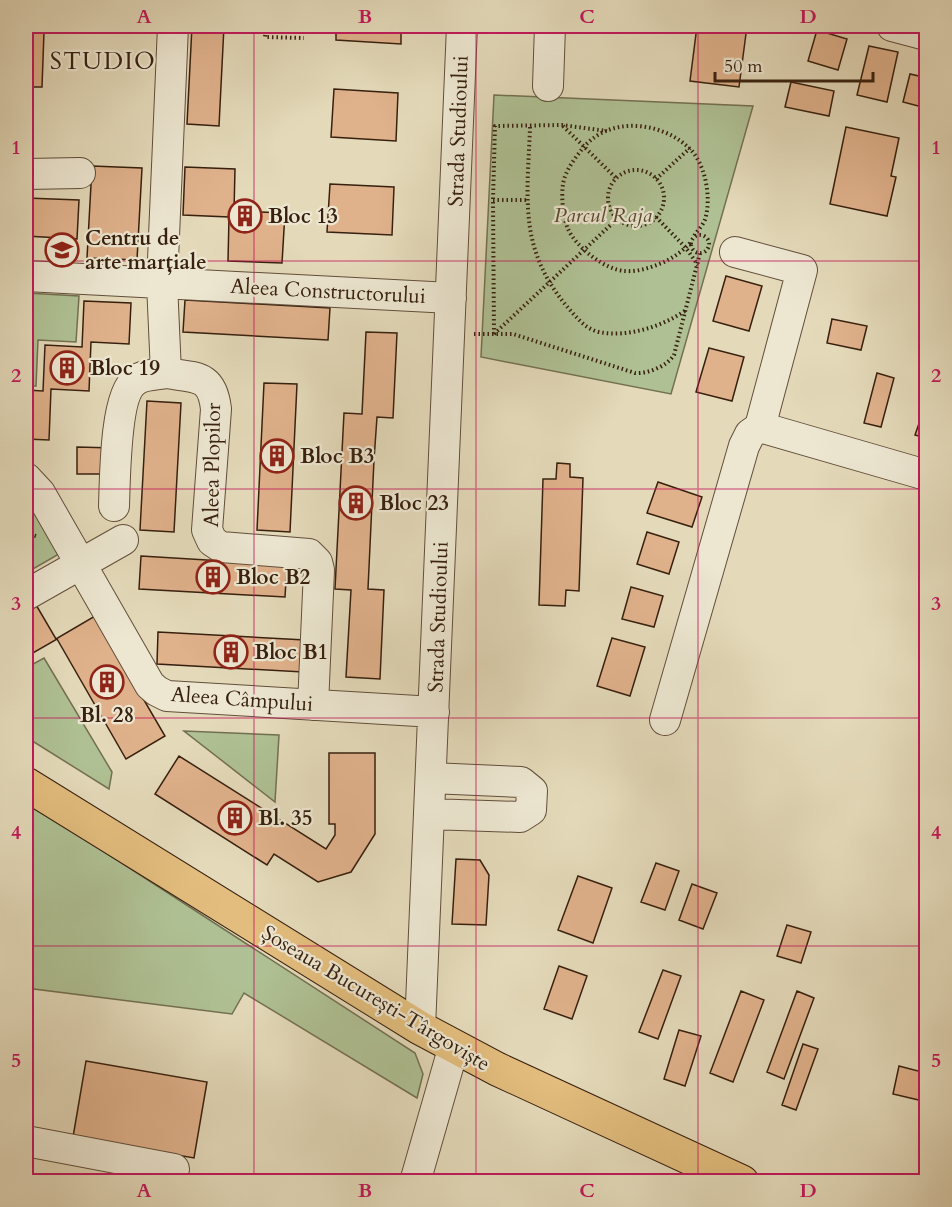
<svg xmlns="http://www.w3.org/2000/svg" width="952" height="1207" viewBox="0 0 952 1207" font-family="Cardo,serif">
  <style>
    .green { fill: #afc194; stroke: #737052; stroke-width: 1.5 }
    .building { fill: #e0b28c; stroke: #37200f; stroke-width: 1.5 }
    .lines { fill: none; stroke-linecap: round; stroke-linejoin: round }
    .minor-casing { stroke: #624e3a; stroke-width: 32 }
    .major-casing { stroke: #37200f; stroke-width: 35 }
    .path { stroke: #37200f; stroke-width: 4; stroke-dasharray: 1.5 3; stroke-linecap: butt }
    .minor { stroke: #ede7d2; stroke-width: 30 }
    .major { stroke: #e2bd7d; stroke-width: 33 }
    .grid { fill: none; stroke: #c2185b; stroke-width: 1.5; stroke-opacity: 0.55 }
    .labels { text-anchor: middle; stroke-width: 4.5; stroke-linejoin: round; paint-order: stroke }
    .street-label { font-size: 21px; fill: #37200f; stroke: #ede7d2 }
    .park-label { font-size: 21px; font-style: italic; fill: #554830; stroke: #ede7d2 }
    .poi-label { font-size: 21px; font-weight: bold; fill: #37200f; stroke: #ede7d2; text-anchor: start }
    .quarter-label { font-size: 24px; letter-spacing: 1.5px; fill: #37200f; stroke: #ede7d2 }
    .neatline { fill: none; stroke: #c2185b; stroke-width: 2 }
    .grid-label { font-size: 20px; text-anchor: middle; font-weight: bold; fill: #c2185b }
  </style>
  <rect width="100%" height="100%" fill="#e4daba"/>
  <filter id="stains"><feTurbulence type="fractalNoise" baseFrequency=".00333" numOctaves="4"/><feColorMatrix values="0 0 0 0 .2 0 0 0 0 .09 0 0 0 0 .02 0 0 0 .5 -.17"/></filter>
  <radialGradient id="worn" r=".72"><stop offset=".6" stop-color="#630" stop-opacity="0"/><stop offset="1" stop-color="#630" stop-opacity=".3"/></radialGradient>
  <path class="green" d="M494,95L753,106L671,394L481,357Z
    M26,293L79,296L76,342L38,340L36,386H26Z
    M26,497L59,554L26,573Z
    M44,658L112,772L109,789L26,737V668Z
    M184,731L279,735L275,802Z
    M26,801L415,1053L423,1074L417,1098L244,993L232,1014L26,988Z"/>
  <path class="building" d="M26,26H54V32H44L42,87H26Z
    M192,26H224L219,126L187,124Z
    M336,26H401V44L336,40Z
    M697,26H747L739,87L690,81Z
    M817,30L847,39L838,70L808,61Z
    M869,46L898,52L887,102L857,95Z
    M922,66L926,67V108L903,102L910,74L919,76Z
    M791,82L834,91L829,116L785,107Z
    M334,89L398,93L396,141L331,137Z
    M846,127L899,138L891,176L896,177L887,216L830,204Z
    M92,166L142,168L137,260L87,258Z
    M185,167L235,169L234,211L285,213L282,263L228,261L229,217L183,215Z
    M330,184L394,187L392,235L327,232Z
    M26,198L79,200L77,239L26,236Z
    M726,276L762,286L749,331L713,321Z
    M185,300L330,308L328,340L183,332Z
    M84,301L131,303L129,344L91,342L89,391L51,389L49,440L26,439V390L43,391L45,345L82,347Z
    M832,319L867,326L861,350L827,343Z
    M366,332L397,333L393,418L377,417L374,460L368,589L384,590L380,679L346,677L351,590L335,589L344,413L362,414Z
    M709,348L744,357L732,401L696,392Z
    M877,373L894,378L881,427L864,423Z
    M264,383L297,384L290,532L257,530Z
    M147,401L181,403L174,532L140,530Z
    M924,409L926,410V438L915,435Z
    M77,447L114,448L113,474H77Z
    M557,463L570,464V477L583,478L579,591L566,590L565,606L539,605L543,479H556Z
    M658,482L702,497L692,527L647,513Z
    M647,532L679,542L669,574L637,564Z
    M141,556L287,565L285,597L139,589Z
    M631,587L663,596L654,627L622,619Z
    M32,598L56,639L95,616L165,736L126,759L57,639L26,657V602Z
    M158,632L305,640L303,672L157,664Z
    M612,638L645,647L630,696L597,686Z
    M329,753H375V834L351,872L318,882L274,854L267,865L155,794L179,756L326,849L335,835V824H329Z
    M456,859L480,860L489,875L486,925L452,924Z
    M656,863L679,871L665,910L641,902Z
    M578,876L612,888L593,943L558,930Z
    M692,884L717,893L703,929L679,920Z
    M787,925L811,932L801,963L777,956Z
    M559,966L587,976L572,1019L544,1009Z
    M663,970L681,976L658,1039L639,1032Z
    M741,991L764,1000L733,1082L710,1073Z
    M797,991L814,998L784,1079L767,1072Z
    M679,1030L701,1036L685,1086L664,1079Z
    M803,1044L818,1049L796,1110L782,1105Z
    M86,1061L207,1082L194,1158L73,1137Z
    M899,1066L926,1073V1084L923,1101L893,1094Z"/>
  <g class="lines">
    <g class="minor-casing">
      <path id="minor" d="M173,26L162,283L166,373C196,378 212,374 216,409L207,530L212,541L221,547L309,554L317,562L319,570L313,705
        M892,26L926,35
        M548,86L550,26
        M26,174L80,173
        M26,276L451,298
        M760,427L926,475
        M26,478L40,493L150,685L157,691L167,696L434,712
        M114,506C115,480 115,395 135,381C143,374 156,375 166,373
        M26,595L123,540
        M665,720L744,446L750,434L760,427L802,270L735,252
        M429,814L520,817L531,810L532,791L521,782L431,778
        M420,1028L462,26
        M26,1141L174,1169
        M415,1182L454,1046"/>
    </g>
    <g class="major-casing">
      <path id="major" d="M26,784L420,1028L497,1069L742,1182"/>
    </g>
    <path class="path" d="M266,26L265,37L304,38
      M563,126L616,178
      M530,127C529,160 525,195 530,228C535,260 549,286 570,310C578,319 586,329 599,332C627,338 664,326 686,310
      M608 198a28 28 0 1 1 56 0a28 28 0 1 1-56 0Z
      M656,179L690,148
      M493,200H528
      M656,217L686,248L698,265
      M691 244a9 9 0 1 1 18 0a9 9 0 1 1-18 0Z
      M690,243C683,251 674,257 664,262C652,267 639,272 625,271C605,270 576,247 568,229C563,217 561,197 563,184C565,171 575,158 583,148C609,116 661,121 689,148C705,163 711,195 706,216C705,223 698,230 694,236
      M474,334H513L635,373C648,374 667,366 674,355L700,253
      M494,334L493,200L495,126L562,125L607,131
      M494,334L617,219
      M26,533L36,536"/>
    <use href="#minor" class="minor"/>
    <use href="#major" class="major"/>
  </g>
  <path class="grid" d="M254,26V1182M476,26V1182M698,26V1182M26,261H926M26,489H926M26,718H926M26,946H926"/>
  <defs>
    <g id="building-ring" transform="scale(1.725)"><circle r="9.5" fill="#ede7d2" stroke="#8f2418" stroke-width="1.5"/><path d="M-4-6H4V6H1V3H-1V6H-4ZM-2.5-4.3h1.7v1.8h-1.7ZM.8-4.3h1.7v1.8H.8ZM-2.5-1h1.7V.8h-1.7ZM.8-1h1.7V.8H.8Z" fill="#8f2418"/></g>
    <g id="school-ring" transform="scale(1.725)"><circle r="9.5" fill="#ede7d2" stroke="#8f2418" stroke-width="1.5"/><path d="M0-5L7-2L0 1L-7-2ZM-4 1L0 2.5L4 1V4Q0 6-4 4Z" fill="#8f2418"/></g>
  </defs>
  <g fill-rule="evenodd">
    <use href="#building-ring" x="245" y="216"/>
    <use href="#school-ring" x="62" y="250"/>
    <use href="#building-ring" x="67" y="368"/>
    <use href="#building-ring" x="277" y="456"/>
    <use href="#building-ring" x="356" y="503"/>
    <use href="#building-ring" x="213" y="577"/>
    <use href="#building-ring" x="231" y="652"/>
    <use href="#building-ring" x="107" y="682"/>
    <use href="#building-ring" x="235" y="818"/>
  </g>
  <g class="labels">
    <g class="street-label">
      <text transform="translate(458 131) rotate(-88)" y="7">Strada Studioului</text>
      <text transform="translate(328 291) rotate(3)" y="7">Aleea Constructorului</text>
      <text transform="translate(212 465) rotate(-89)" y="7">Aleea Plopilor</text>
      <text transform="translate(438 617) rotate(-88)" y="7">Strada Studioului</text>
      <text transform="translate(242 699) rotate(4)" y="7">Aleea Câmpului</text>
      <text transform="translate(376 998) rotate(31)" y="7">Șoseaua București-Târgoviște</text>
    </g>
    <g class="park-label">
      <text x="603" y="222">Parcul Raja</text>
    </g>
    <g class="poi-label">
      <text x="268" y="223">Bloc 13</text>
      <text x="85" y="245">Centru de<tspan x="85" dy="24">arte marțiale</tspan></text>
      <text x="90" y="375">Bloc 19</text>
      <text x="300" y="463">Bloc B3</text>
      <text x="379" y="510">Bloc 23</text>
      <text x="236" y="584">Bloc B2</text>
      <text x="254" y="659">Bloc B1</text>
      <text x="107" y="722" text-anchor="middle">Bl. 28</text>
      <text x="258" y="825">Bl. 35</text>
    </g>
    <g class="quarter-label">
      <text x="103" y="69">STUDIO</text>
    </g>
  </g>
  <rect width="952" height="1207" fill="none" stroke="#e4daba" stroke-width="66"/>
  <path d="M715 72v9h158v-9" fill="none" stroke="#37200f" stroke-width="3"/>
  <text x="724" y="72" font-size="18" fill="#37200f" stroke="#ede7d2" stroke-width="4.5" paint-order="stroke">50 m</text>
  <rect x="33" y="33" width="886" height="1141" class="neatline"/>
  <g class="grid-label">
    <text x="144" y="23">A</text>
    <text x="365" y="23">B</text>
    <text x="587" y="23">C</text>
    <text x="808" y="23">D</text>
    <text x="16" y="154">1</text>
    <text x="936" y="154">1</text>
    <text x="16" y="382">2</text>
    <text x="936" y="382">2</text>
    <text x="16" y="610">3</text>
    <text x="936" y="610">3</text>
    <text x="16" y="839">4</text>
    <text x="936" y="839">4</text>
    <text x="16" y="1067">5</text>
    <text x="936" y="1067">5</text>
    <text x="144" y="1197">A</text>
    <text x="365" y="1197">B</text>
    <text x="587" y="1197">C</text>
    <text x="808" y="1197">D</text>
  </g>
  <rect width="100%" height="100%" filter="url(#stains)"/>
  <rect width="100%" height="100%" fill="url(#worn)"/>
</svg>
